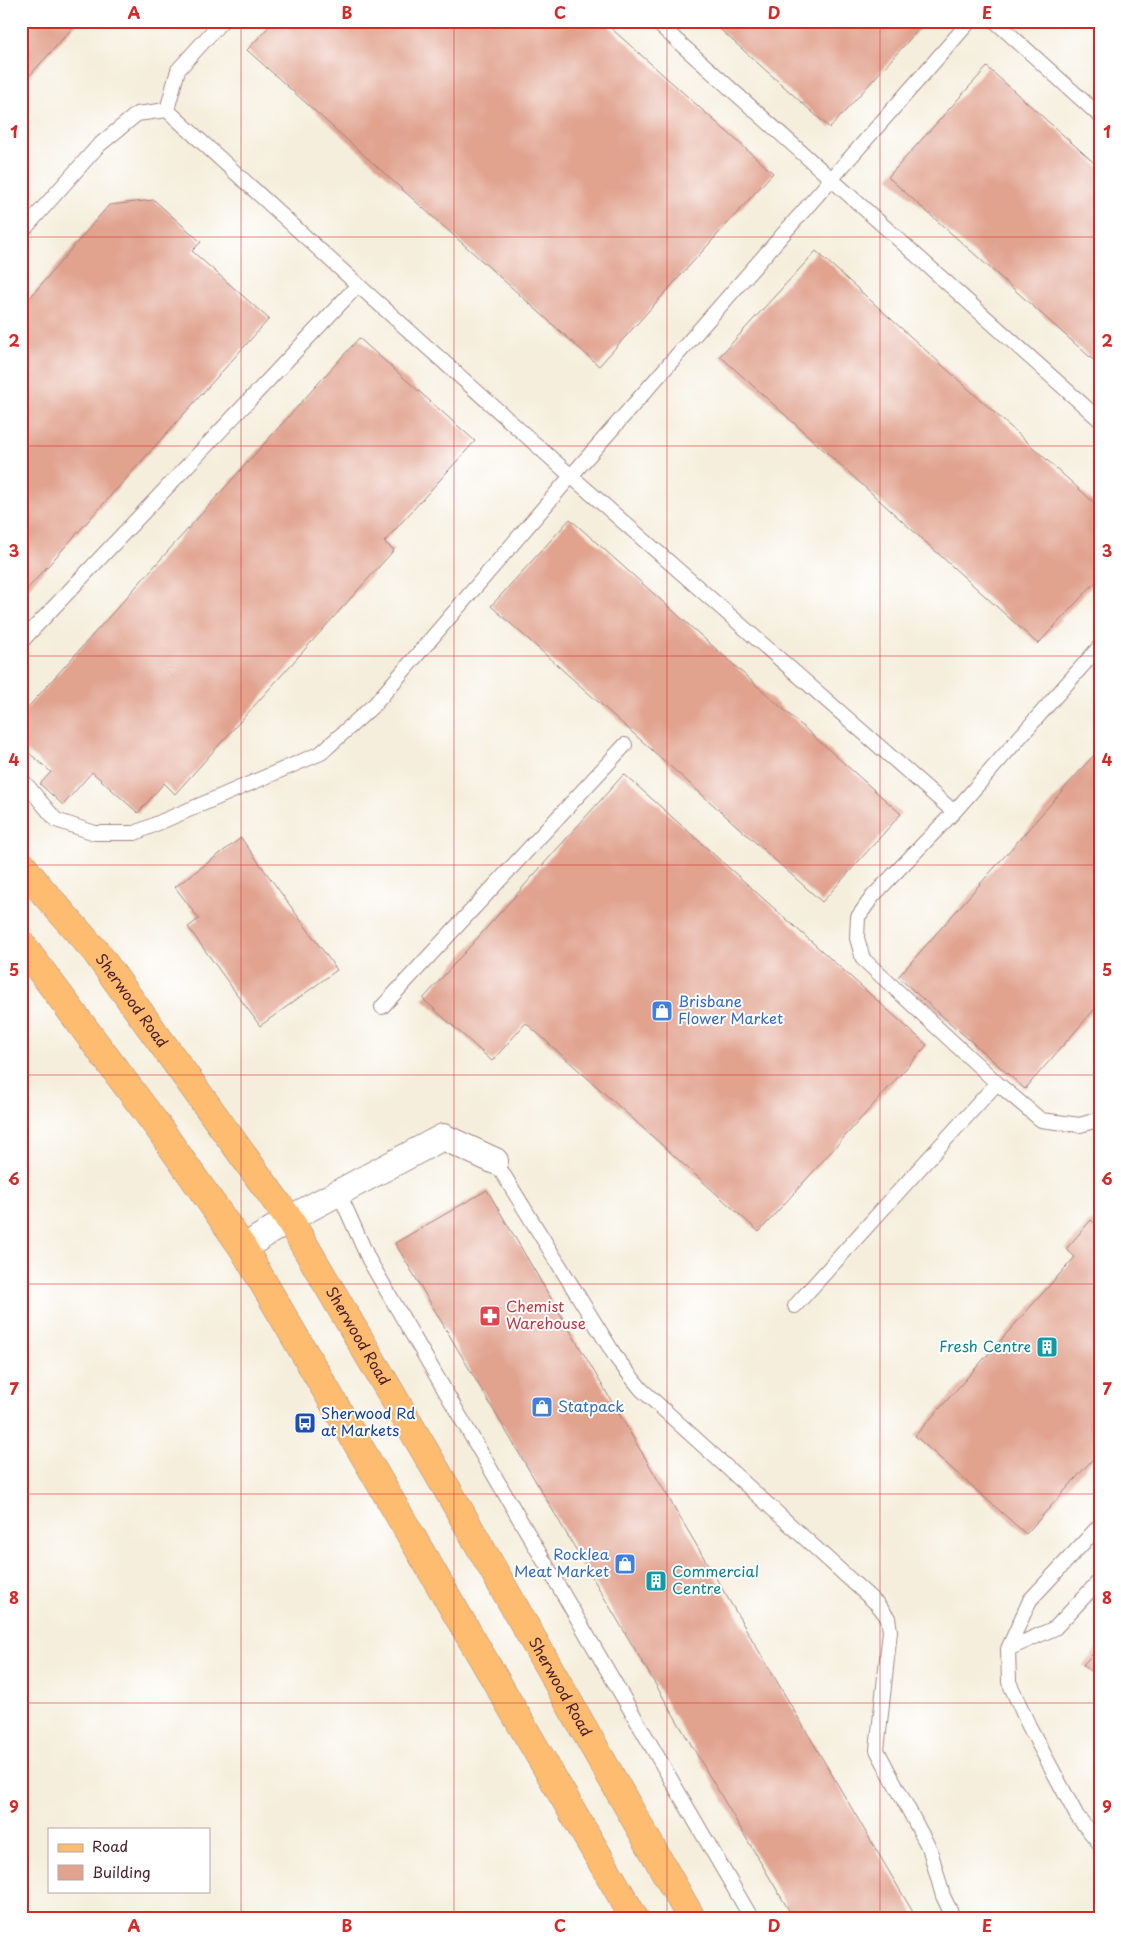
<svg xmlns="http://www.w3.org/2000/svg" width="1121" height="1940" viewBox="0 0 1121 1940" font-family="'Playpen Sans',sans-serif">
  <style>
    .building { fill: #e1a28e }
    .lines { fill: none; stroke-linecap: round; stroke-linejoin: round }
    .lane-casing { stroke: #a08684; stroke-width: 16 }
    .street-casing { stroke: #a08684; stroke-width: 28 }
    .primary-casing { stroke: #a08684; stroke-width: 29 }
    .lane { stroke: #fff; stroke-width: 14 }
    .street { stroke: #fff; stroke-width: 26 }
    .primary { stroke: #fdbc70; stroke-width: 28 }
    .grid { fill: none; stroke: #d62828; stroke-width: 1; stroke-opacity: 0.55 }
    .labels { text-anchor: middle; stroke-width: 4; stroke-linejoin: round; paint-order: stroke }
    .street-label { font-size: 15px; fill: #4a1f2b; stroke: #fff }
    .shop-label { font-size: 15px; fill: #366cbe; stroke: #fff; text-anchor: start }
    .health-label { font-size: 15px; fill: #be3a42; stroke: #fff; text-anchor: start }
    .culture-label { font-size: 15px; fill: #0d838f; stroke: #fff; text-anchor: end }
    .transit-label { font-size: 15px; fill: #164399; stroke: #fff; text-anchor: start }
    .neatline { fill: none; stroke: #d62828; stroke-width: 2 }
    .grid-label { font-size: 16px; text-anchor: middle; font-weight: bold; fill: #d62828 }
  </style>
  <rect width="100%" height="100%" fill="#fff"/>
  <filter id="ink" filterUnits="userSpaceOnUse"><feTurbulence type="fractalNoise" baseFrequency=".02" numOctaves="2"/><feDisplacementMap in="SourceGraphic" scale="10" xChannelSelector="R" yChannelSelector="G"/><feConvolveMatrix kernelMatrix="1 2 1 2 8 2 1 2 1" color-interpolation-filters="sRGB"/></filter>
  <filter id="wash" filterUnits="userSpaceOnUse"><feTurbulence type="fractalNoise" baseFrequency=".0096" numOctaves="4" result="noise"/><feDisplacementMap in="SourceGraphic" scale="20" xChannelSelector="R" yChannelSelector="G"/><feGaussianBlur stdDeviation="1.12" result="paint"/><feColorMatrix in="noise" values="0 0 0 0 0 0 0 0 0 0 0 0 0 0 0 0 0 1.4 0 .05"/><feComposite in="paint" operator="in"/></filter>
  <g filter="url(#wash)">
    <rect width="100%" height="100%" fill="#f5eedc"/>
    <g id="blocks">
      <path class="building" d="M21,21H79L21,85Z
        M274,21H603L773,173L599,366L247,50Z
        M711,21H926L830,128Z
        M987,67L1100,168V366L888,177Z
        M154,200L201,242L192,251L269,319L21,596V308L109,205Z
        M816,251L1100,508V577L1038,644L720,356Z
        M359,338L475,441L384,542L394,550L175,794L164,783L138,813L92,772L63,805L40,784L51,772L21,746V715Z
        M570,519L901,814L822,902L491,606Z
        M1100,748V1003L1025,1089L898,977Z
        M624,774L927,1045L759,1232L526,1023L492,1061L423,999Z
        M241,838L337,970L260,1026L188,927L199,919L175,887Z
        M487,1190L917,1919H794L395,1243Z
        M1091,1220L1100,1228V1451L1026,1534L915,1436L1075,1257L1066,1249Z
        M1100,1646V1679L1083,1665Z"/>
    </g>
  </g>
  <g filter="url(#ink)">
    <use href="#blocks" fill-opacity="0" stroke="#a08684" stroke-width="1"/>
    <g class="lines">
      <g class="lane-casing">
        <path id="lane" d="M222,21L178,70L167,110L358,285L571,476L954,812
          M655,21L1100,420
          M995,21L1100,116
          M21,233L98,146L137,114L167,110
          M21,642L358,285
          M21,778L56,820L95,833H135L321,753L375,704L571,476L970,21
          M382,1007L625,745
          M997,1083L863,959L857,938L858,917L873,896L954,812L1100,646
          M495,1161L617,1359L641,1389L877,1604L888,1618L890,1631L877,1750L930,1850L943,1896L954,1919
          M339,1193L369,1260L752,1919
          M795,1306L997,1083L1041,1120L1080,1125L1100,1119
          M1100,1525L1030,1600L1008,1649L1009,1682L1029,1726L1077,1816L1100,1844
          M1008,1649L1055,1628L1100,1580"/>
      </g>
      <g class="street-casing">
        <path id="street" d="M243,1248L289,1219L443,1137L495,1161"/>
      </g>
      <g class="primary-casing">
        <g id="primary">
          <path id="s1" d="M21,864L39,887L96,952L289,1219L450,1494L692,1919"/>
          <path d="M21,944L158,1127L243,1248L635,1919"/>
        </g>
      </g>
      <use href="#lane" class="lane"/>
      <use href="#street" class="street"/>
      <use href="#primary" class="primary"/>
    </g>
  </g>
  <path class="grid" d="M241,21V1919M454,21V1919M667,21V1919M880,21V1919M21,237H1100M21,446H1100M21,656H1100M21,865H1100M21,1075H1100M21,1284H1100M21,1494H1100M21,1703H1100"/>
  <defs>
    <g id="shop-square" transform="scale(1.125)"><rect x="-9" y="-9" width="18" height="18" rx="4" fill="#3f7fe0" stroke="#fff"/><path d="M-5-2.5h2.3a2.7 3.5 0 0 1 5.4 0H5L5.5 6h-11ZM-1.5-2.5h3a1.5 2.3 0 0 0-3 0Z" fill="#fff"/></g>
    <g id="pharmacy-square" transform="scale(1.125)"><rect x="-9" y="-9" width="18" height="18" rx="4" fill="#e0444e" stroke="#fff"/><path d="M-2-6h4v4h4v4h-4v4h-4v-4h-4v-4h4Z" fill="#fff"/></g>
    <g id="building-square" transform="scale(1.125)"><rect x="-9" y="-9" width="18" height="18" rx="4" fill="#0f9aa8" stroke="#fff"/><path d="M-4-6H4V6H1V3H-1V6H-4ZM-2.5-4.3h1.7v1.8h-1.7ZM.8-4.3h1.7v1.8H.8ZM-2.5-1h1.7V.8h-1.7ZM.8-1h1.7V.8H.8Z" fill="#fff"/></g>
    <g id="bus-square" transform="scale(1.125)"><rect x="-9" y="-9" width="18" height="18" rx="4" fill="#1a4fb4" stroke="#fff"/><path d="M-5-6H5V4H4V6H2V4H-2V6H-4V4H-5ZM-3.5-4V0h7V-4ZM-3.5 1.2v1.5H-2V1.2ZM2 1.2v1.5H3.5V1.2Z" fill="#fff"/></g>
  </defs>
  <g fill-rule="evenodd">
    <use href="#shop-square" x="662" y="1011"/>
    <use href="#pharmacy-square" x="490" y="1316"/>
    <use href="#building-square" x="1047" y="1347"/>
    <use href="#shop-square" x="542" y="1407"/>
    <use href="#bus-square" x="305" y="1423"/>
    <use href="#shop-square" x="625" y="1564"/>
    <use href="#building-square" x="656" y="1581"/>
  </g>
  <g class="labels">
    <g class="street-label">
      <text dy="5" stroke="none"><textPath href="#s1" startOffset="176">Sherwood Road</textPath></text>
      <text dy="5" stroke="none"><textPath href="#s1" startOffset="581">Sherwood Road</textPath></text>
      <text dy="5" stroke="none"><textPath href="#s1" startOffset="986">Sherwood Road</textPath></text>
    </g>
    <g class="shop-label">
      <text x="678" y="1007">Brisbane<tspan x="678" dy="17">Flower Market</tspan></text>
      <text x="558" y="1412">Statpack</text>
      <text x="609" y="1560" text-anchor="end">Rocklea<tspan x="609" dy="17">Meat Market</tspan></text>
    </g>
    <g class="health-label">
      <text x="506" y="1312">Chemist<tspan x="506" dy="17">Warehouse</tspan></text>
    </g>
    <g class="culture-label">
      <text x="1031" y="1352">Fresh Centre</text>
      <text x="672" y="1577" text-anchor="start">Commercial<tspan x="672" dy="17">Centre</tspan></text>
    </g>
    <g class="transit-label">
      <text x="321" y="1419">Sherwood Rd<tspan x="321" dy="17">at Markets</tspan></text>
    </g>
  </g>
  <rect width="1121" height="1940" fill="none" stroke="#fff" stroke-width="55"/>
  <rect x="48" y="1828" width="162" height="65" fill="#ffffff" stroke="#b7a5aa"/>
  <rect x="58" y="1844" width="25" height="8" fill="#fdbc70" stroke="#b7a5aa"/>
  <text x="92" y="1852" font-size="15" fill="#4a1f2b">Road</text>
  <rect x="58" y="1865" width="25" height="15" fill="#e1a28e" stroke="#b7a5aa"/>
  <text x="92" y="1878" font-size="15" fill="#4a1f2b">Building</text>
  <rect x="28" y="28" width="1066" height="1884" class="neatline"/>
  <g class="grid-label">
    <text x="134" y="19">A</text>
    <text x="347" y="19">B</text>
    <text x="560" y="19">C</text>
    <text x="774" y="19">D</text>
    <text x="987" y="19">E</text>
    <text x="14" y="138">1</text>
    <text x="1107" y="138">1</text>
    <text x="14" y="347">2</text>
    <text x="1107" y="347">2</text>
    <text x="14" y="557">3</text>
    <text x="1107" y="557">3</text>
    <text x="14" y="766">4</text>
    <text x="1107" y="766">4</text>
    <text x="14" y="976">5</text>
    <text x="1107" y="976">5</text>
    <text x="14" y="1185">6</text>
    <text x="1107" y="1185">6</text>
    <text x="14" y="1395">7</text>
    <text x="1107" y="1395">7</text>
    <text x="14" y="1604">8</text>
    <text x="1107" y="1604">8</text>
    <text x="14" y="1813">9</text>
    <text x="1107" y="1813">9</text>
    <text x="134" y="1932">A</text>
    <text x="347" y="1932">B</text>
    <text x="560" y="1932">C</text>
    <text x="774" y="1932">D</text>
    <text x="987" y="1932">E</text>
  </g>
</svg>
